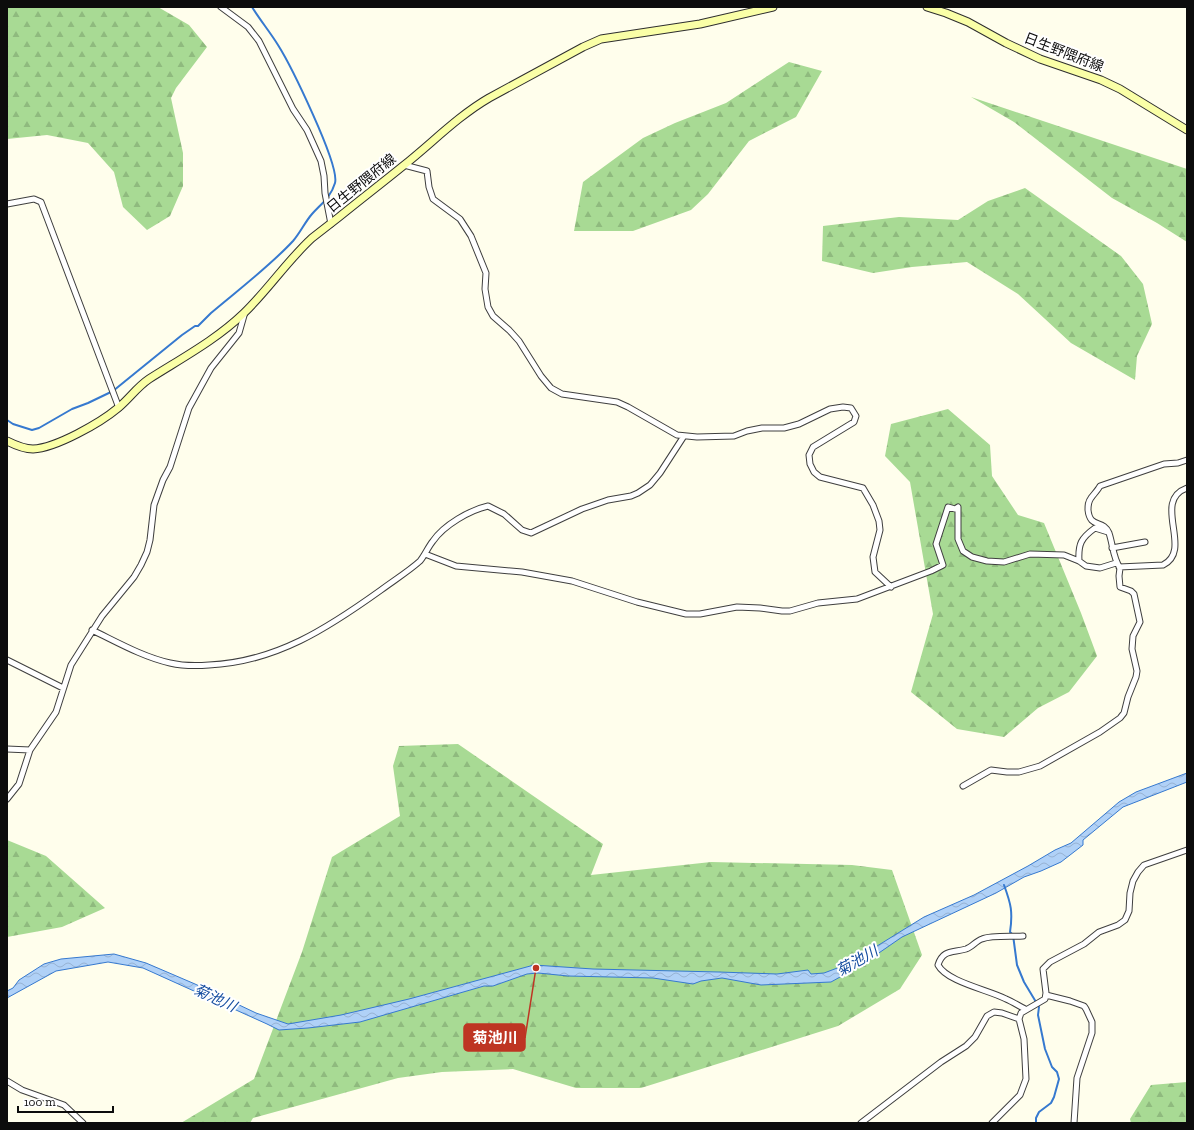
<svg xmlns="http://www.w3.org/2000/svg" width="1194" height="1130" viewBox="0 0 1194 1130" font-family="'Zilla Slab','Noto Sans JP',serif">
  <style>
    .forest { fill: url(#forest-firs) }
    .water { fill: url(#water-waves); stroke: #3679cf }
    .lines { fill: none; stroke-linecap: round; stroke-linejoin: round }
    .stream { stroke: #3679cf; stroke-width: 2 }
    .minor-casing { stroke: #3f3f3f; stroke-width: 7 }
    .secondary-casing { stroke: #2e2e2e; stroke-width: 9 }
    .minor { stroke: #fff; stroke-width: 5 }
    .secondary { stroke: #faffa7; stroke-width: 7 }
    .labels { text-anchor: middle; stroke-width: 4; stroke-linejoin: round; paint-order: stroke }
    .street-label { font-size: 14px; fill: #0c0c0c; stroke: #fff }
    .water-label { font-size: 15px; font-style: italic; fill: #144c9f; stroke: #fff }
    .leader { fill: none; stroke: #be3523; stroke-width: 1.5 }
    .callout-dot { fill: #be3523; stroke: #fff; stroke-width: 1.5 }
    .callout { fill: #be3523; stroke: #be3523; stroke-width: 1.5 }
    .callout-label { font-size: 15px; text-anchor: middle; font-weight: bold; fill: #fff }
  </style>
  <defs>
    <pattern id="forest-firs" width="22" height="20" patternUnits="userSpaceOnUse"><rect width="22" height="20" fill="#a8da94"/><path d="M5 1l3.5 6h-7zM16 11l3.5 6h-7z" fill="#8fba7e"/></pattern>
    <pattern id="water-waves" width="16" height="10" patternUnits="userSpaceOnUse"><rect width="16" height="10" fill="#b0d1f7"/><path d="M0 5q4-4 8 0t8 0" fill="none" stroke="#96b2d3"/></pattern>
  </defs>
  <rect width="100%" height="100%" fill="#fffeec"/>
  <path class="forest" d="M7,7H158L189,25L207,47L176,88L171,98L183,153V186L170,216L147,230L123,207L114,172L88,143L47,135L7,139Z
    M789,62L822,71L796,117L749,141L708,194L691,210L633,231H574L583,182L643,138L675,123L726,103Z
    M971,97L1187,169V242L1157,223L1112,198L1014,122Z
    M1025,188L1121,256L1143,284L1152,324L1137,356L1135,380L1071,343L1018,294L967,262L912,267L873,273L822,261L823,226L899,217L958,220L988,201Z
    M948,409L990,445L992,476L1018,515L1044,523L1081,613L1097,656L1069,692L1038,708L1004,737L957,729L911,692L933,614L910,482L885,456L891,424Z
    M458,744L603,844L591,875L711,862L852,865L892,870L922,955L900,989L838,1026L641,1088H576L513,1069L442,1072L398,1078L253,1118L250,1123H181L254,1079L302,952L332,857L400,816L393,766L399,746Z
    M7,840L46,856L105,908L62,927L7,937Z
    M1187,1082V1123H1131L1130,1119L1151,1085Z"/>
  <path class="water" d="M1187,773V782L1123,807L1083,840V845L1061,862L1041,871L1024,877L996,893L902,937L860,966L831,982L761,985L722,978L701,981L693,984L653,978L568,976L538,973L527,974L493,986H484L360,1022L308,1028L279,1030L267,1024L143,968L108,962L56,971L7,998V991L13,988L19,980L44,964L61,959L114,954L146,963L195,984L256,1013L288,1024L341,1015L409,999L534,965L593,969L719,972L777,974L808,970L811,974L824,973L848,964L924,917L974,895L1028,866L1055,850L1071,843L1119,802L1136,792Z"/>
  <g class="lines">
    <path class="stream" d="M7,420L13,424L32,430L39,428L72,409L88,403L113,391L182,335L195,326H198L211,313C237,291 270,266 293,241C300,233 305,222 312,214C321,204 331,197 335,183C340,165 290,64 278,45C270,32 260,20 252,7
      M1004,885C1011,904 1013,912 1010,932L1013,935L1017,965L1024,982L1039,1007L1038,1015L1045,1049L1052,1067L1057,1072L1059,1079L1054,1097L1051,1103L1039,1112L1036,1118V1123"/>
    <g class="minor-casing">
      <path id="minor" d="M221,7L248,27L259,41L293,109L307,130L321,161L324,176L325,193L331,224
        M404,165L427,171L429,187L433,199L460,219L471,236L486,273L485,289L488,307L493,316L509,330L519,341L541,376L551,388L562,394L617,402L628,407L677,435L697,437L734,436L747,431L762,428H784L799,424L830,409L843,407L851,408L856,416L854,422L813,447L809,455L810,464L814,472L820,477L863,488L873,505L879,521L880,530L873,557L875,572L891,587
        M7,204L34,199L41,202L119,408
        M1112,548L1145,542
        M425,554L456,566L522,572L572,581L637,602L686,614H700L737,607L760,608L782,611H790L818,603L857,599L931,571L943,565L936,544L948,507L955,509L958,507V539L963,551L972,557L987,561L1004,562L1030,554L1064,555L1079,561L1086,566L1100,568L1116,563
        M1079,561C1078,544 1081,538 1095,528L1108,532
        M1119,567L1163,565C1194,550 1151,501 1187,488
        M92,630C117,642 143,657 170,663C183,666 197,666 209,665C276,662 328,628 381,590C393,581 409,571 420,561C425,555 428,547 433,541C444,525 470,510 488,506L504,514L522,530L531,533L582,509L608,500L631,496L638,493L650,485L660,473L684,436
        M7,660L63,688
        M7,749L30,750
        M963,786L991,770L1007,772H1019L1040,766L1100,732L1120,718L1124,713L1128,697L1136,677L1137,671L1132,649L1133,636L1140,622L1134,594L1131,591L1120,587L1119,576L1120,568C1113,558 1113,545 1109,533C1103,519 1090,529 1088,510C1088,505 1088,502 1091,498C1093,495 1098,490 1100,486L1164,464L1178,463L1187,460
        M7,799L19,784L30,750L56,712L71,665L102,616L134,577L141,565L147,552L150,540L154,505L163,480L170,467L189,408L211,368L239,333L245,312
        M1023,936C1012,937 992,935 982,939C976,941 972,947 966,949C953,953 943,949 938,965C947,982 989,990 1006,999C1013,1002 1019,1006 1025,1009
        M1046,995L1070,1001L1084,1006L1086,1009L1092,1022V1033L1077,1078L1074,1123
        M7,1081L22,1090L64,1105L83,1123
        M861,1123L941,1062L966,1046L975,1037L987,1016L994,1012L1002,1013L1019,1019
        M992,1123L1020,1095L1026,1079L1024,1039L1019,1019L1021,1013L1045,999L1046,993L1043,969L1050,962L1084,944L1099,932L1118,925L1125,920L1129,911L1130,893L1133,881L1138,872L1144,865L1187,850"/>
    </g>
    <g class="secondary-casing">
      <path id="secondary" d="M927,7L946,13L968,22L1006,43L1040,59L1101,80L1120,89L1187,130
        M7,441C15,445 24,449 33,449C56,448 100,423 118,408C129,399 137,387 149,379C182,358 216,340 244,313C268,290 287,261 312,238C321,231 330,224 339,217C360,200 382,183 403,166C432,143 458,116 489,98L583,47L601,39L700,24L773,7"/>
    </g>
    <use href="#minor" class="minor"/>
    <use href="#secondary" class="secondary"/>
  </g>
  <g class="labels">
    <g class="street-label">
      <text transform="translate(1064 52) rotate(21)" y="5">日生野隈府線</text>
      <text transform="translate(361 183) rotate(-39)" y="5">日生野隈府線</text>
    </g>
    <g class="water-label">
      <text transform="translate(857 961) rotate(-30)" y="5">菊池川</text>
      <text transform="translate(215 998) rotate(25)" y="5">菊池川</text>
    </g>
  </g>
  <path class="leader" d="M536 968L525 1038"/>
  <circle class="callout-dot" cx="536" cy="968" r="4"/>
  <rect class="callout" x="464" y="1024" width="61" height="27" rx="4"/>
  <g class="callout-label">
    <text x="495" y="1043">菊池川</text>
  </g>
  <rect width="1194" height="1130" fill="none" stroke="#0c0c0c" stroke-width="16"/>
  <path d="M18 1106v6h95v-6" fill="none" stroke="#0c0c0c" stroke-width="2"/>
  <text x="24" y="1106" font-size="12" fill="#0c0c0c" stroke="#ffffff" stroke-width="3" paint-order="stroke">100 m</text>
</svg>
